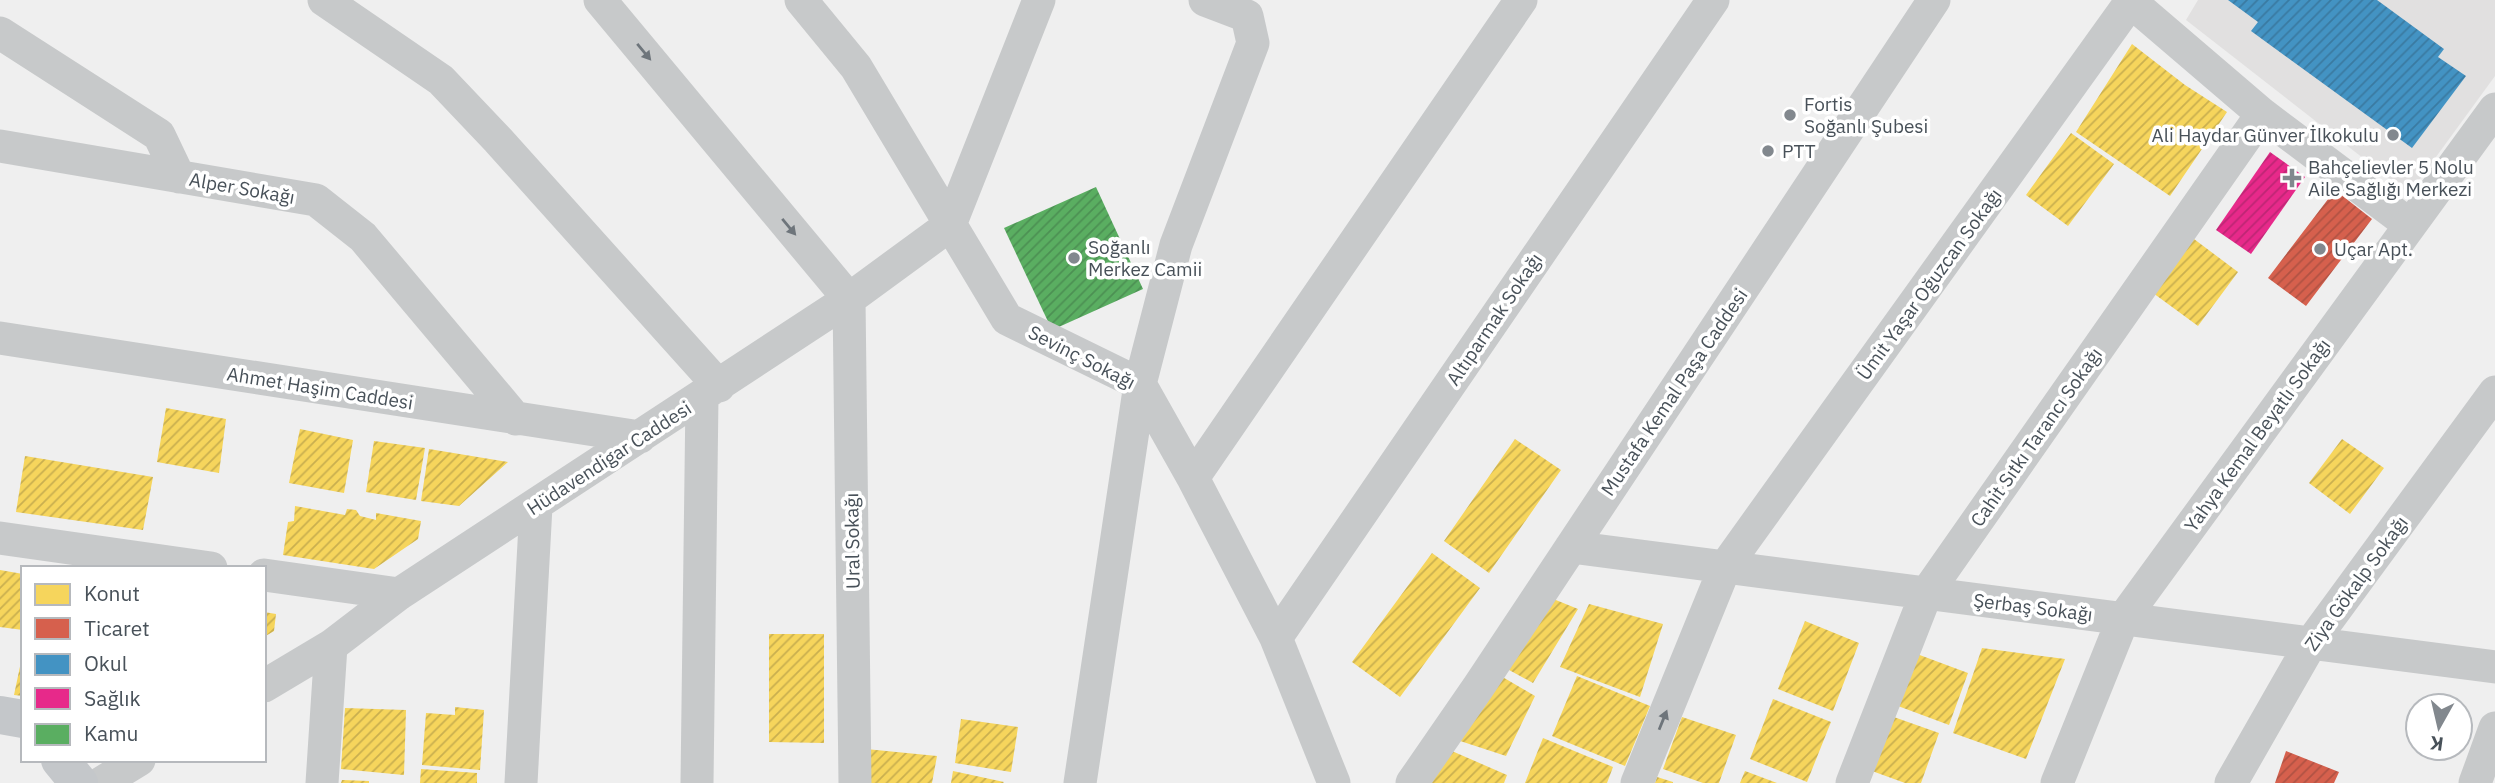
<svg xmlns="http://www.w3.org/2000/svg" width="2495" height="783" viewBox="0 0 2495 783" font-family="'IBM Plex Sans',sans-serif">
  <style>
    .education { fill: #e1e0e0 }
    .homes { fill: url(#homes-hatch) }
    .shops { fill: url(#shops-hatch) }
    .schools { fill: url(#schools-hatch) }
    .health { fill: url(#health-hatch) }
    .public { fill: url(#public-hatch) }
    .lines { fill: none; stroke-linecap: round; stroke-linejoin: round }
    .minor { stroke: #c7c9ca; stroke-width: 33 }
    .major { stroke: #c4c7ca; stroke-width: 38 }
    .oneway { fill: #6e757b }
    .poi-dot { fill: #82888e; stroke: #fff; stroke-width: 2.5 }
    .labels { text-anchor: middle; stroke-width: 7; stroke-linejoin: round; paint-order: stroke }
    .poi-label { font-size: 19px; fill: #485159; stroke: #fff; text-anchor: start }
    .street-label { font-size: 19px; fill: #485159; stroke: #fff }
  </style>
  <defs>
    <pattern id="homes-hatch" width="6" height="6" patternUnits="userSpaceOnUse" patternTransform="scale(1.75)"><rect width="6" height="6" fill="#f6d55c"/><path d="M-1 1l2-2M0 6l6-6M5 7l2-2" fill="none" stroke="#c9af4f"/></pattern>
    <pattern id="shops-hatch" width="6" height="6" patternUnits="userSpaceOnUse" patternTransform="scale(1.75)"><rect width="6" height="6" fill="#d6604d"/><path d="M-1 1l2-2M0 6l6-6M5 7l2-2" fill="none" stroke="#b05243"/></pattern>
    <pattern id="schools-hatch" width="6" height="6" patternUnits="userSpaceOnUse" patternTransform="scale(1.75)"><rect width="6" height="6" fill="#4393c3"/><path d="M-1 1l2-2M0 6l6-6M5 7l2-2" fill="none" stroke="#3a7aa1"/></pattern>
    <pattern id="health-hatch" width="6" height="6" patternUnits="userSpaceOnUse" patternTransform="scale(1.75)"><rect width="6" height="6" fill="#e7298a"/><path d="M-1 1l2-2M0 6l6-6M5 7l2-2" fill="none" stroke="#bd2674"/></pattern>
    <pattern id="public-hatch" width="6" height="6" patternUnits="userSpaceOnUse" patternTransform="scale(1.75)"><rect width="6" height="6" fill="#5aae61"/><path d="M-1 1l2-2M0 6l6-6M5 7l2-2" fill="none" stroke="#4c9053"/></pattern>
  </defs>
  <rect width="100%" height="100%" fill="#efefef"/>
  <path class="education" d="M2198,0H2495V76L2409,194L2186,20Z"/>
  <path class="homes" d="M2132,44L2185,85L2227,112L2170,196L2076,132Z
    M2071,133L2114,164L2068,226L2026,195Z
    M2194,239L2238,272L2198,326L2153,293Z
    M166,408L226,419L219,473L157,462Z
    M300,429L353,440L344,493L289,483Z
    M1515,439L1561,470L1489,573L1444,541Z
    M2342,439L2384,468L2350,514L2309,483Z
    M374,441L425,448L416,500L366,492Z
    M429,449L508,462L459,506L421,501Z
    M25,456L153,477L143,530L16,512Z
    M295,506L345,515L347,509L356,510L360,516L376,520V513L421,521L418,539L374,569L283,555L288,522L294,521Z
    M1432,553L1480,588L1400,697L1352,662Z
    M0,570L23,574V630L0,627Z
    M1546,596L1578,609L1533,683L1500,665Z
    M1589,604L1663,624L1640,697L1560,667Z
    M264,612L276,614L274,631L264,637Z
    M1805,621L1859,643L1833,711L1778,689Z
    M769,634H824V743L769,742Z
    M1982,648L2065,659L2026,759L1953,733Z
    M1917,654L1968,673L1949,725L1898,706Z
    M22,657L23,658V696L14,695Z
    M1494,672L1535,696L1506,756L1451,738Z
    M1577,676L1650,706L1625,766L1552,736Z
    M1773,699L1831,722L1807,782L1750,759Z
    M455,707L484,710L480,770L422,765L426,713L455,715Z
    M345,708L406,710L404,775L341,769Z
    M1891,716L1939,733L1921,783H1905L1872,771Z
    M1682,717L1736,735L1719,783H1703L1663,769Z
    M961,719L1018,727L1011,772L955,763Z
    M1543,738L1613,767L1607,783H1525Z
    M1445,748L1507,775L1504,783H1430Z
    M866,749L937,756L932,783H865Z
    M421,769L477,773V783H420Z
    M953,771L1004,782L1003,783H951Z
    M1745,771L1777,783H1740Z
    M1657,777L1673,782V783H1655Z
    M342,780L369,781V783H341Z"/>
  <path class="shops" d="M2335,190L2372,219L2306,306L2268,278Z
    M2286,751L2339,772L2334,783H2275Z"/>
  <path class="schools" d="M2228,0H2377L2444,49L2438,57L2466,76L2412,148L2251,31L2258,22Z"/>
  <path class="health" d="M2270,152L2305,177L2251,254L2216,230Z"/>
  <path class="public" d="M1096,187L1143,289L1052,330L1004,228Z"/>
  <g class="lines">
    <path class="minor" d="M324,0L441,80L498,140L719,386
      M600,0L849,299L855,783
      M801,0L856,67L1007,319L1140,384L1193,478L1276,638L1334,783
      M2131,2L2262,114L2410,225
      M0,33L159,135L179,177
      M0,146L316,200L363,237L516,419
      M950,225L1039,0
      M0,338L640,437
      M1193,478L1521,0
      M0,538L211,568
      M1571,547L2495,667
      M264,575L399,594
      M1276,638L1713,0
      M264,686L331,646L399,594L849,299L950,225
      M101,783L139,760
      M322,783L331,646
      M521,783L536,506
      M697,783L702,397
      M1080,783L1140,384L1176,245L1253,43L1247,16L1205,0
      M1412,783L1479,686L1934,0
      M1637,783L1725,567L2132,0
      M1852,783L1926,594L2262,114
      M2057,783L2123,619L2495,109
      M2231,783L2311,643L2495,392
      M2475,783L2495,728"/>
    <path class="major" d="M0,715L23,719
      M60,760L79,783"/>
  </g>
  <defs><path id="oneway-solid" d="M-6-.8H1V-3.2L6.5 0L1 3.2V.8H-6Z" transform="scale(1.75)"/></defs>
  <g class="oneway">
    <use href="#oneway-solid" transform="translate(644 52) rotate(50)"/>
    <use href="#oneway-solid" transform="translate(789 227) rotate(50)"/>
    <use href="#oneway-solid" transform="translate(1663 720) rotate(-68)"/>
  </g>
  <g class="poi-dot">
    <circle cx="1790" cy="115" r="7"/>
    <circle cx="2393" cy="135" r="7"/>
    <circle cx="1768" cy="151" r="7"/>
    <path d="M2288.5 167.5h7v7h7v7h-7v7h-7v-7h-7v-7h7z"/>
    <circle cx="2320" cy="249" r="7"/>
    <circle cx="1074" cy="258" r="7"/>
  </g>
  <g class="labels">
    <g class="poi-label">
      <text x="1804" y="111">Fortis<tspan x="1804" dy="22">Soğanlı Şubesi</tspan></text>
      <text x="2379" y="142" text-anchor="end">Ali Haydar Günver İlkokulu</text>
      <text x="1782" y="158">PTT</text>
      <text x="2308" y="174">Bahçelievler 5 Nolu<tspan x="2308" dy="22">Aile Sağlığı Merkezi</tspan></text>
      <text x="1088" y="254">Soğanlı<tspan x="1088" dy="22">Merkez Camii</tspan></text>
      <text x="2334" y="256">Uçar Apt.</text>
    </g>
    <g class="street-label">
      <text transform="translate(242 188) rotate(10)" y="7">Alper Sokağı</text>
      <text transform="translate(1929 284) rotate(-54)" y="7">Ümit Yaşar Oğuzcan Sokağı</text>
      <text transform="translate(1494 319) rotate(-56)" y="7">Altıparmak Sokağı</text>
      <text transform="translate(1082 357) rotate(27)" y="7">Sevinç Sokağı</text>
      <text transform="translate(320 388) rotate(9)" y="7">Ahmet Haşim Caddesi</text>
      <text transform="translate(1674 392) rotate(-56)" y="7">Mustafa Kemal Paşa Caddesi</text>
      <text transform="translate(2257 435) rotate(-54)" y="7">Yahya Kemal Beyatlı Sokağı</text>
      <text transform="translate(2036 437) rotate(-55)" y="7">Cahit Sıtkı Tarancı Sokağı</text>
      <text transform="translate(609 458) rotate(-33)" y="7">Hüdavendigar Caddesi</text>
      <text transform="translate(852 541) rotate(-91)" y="7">Ural Sokağı</text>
      <text transform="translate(2356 583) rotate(-54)" y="7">Ziya Gökalp Sokağı</text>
      <text transform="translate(2033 607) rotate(7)" y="7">Şerbaş Sokağı</text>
    </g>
  </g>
  <rect x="21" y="566" width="245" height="196" fill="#ffffff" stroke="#b6b9bd" stroke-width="2"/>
  <rect x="35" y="584" width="35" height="21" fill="#f6d55c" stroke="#b6b9bd" stroke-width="2"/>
  <text x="84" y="601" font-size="21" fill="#485159">Konut</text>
  <rect x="35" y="618" width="35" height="21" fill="#d6604d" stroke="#b6b9bd" stroke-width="2"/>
  <text x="84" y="636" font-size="21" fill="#485159">Ticaret</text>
  <rect x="35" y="654" width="35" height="21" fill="#4393c3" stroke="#b6b9bd" stroke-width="2"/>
  <text x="84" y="671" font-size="21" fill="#485159">Okul</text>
  <rect x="35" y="688" width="35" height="21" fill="#e7298a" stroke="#b6b9bd" stroke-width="2"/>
  <text x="84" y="706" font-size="21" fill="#485159">Sağlık</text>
  <rect x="35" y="724" width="35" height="21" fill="#5aae61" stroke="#b6b9bd" stroke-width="2"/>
  <text x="84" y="741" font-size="21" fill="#485159">Kamu</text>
  <g transform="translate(2439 727) rotate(188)"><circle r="33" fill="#ffffff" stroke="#b6b9bd" stroke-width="2"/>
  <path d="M0-5L12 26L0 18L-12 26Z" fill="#82888e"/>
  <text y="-10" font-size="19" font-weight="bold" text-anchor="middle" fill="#485159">K</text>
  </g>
</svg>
